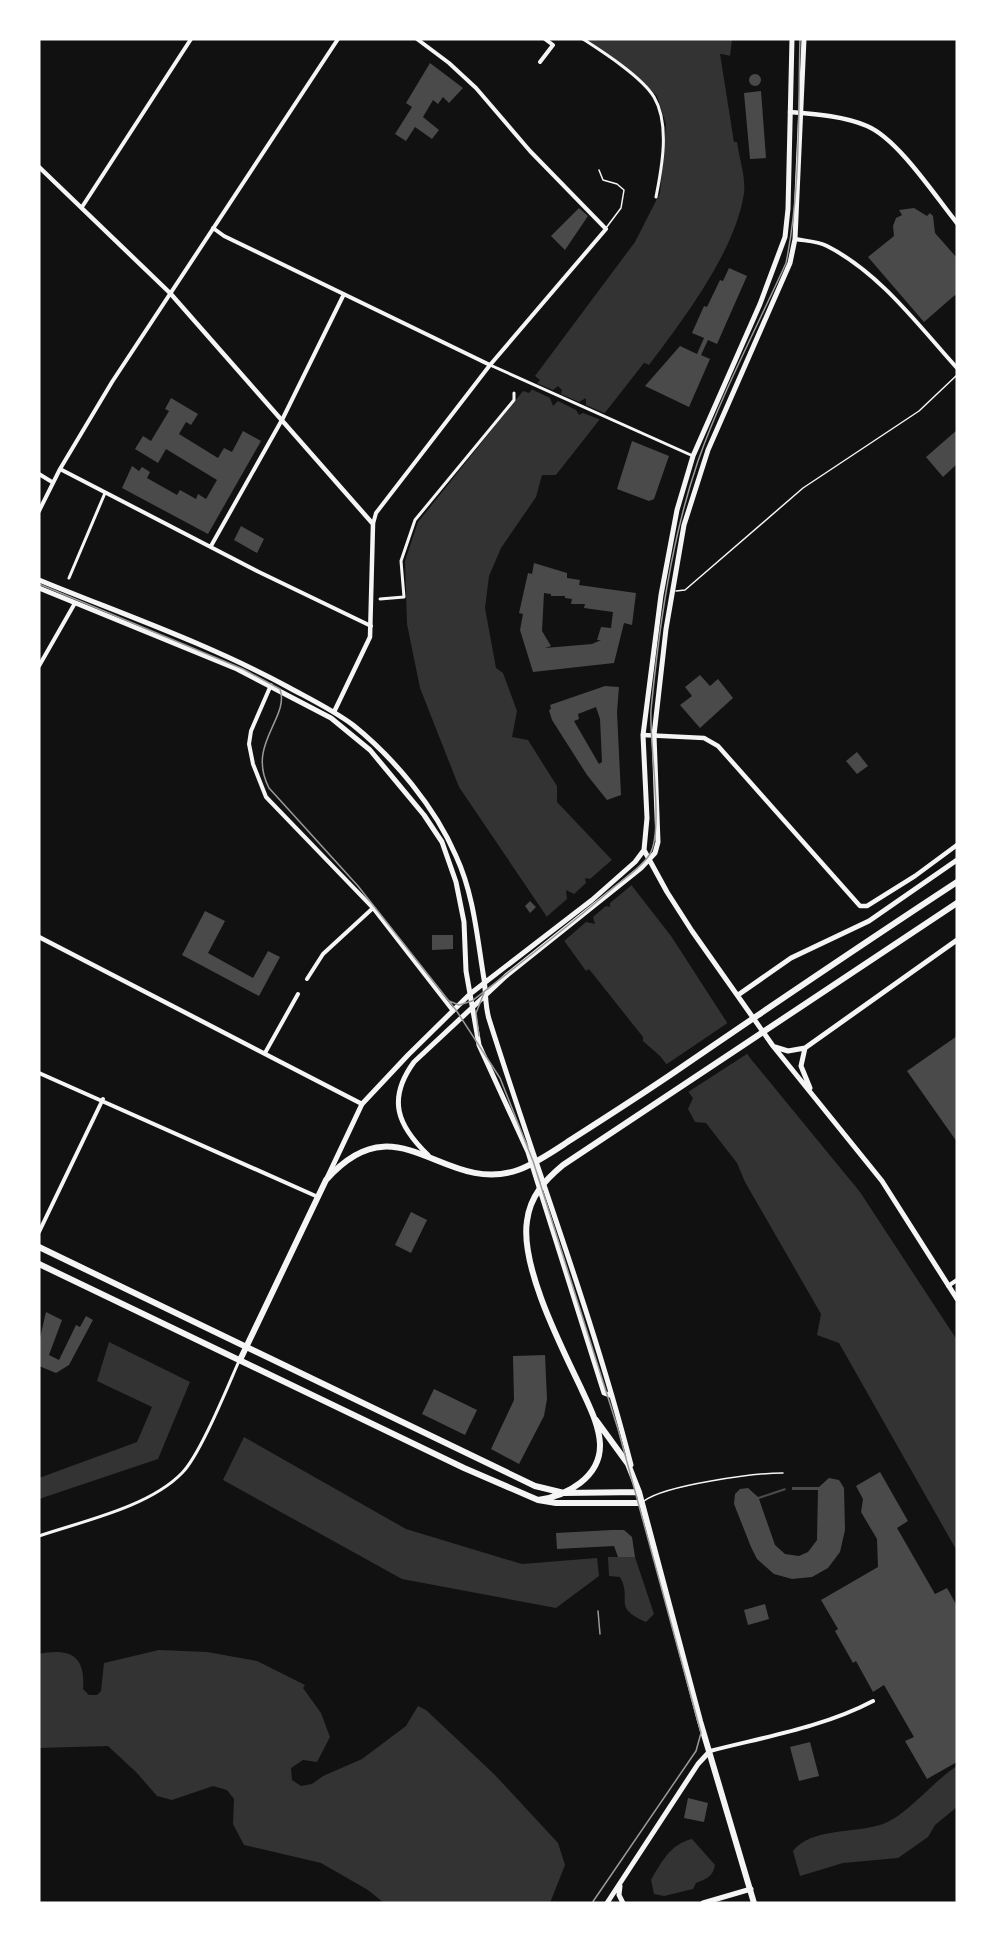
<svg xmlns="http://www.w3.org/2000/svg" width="996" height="1942" viewBox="0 0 996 1942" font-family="'PT Sans',sans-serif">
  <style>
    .water { fill: #333 }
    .pier { fill: #111 }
    .building { fill: #4a4a4a; fill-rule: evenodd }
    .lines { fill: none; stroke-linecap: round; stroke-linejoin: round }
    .service { stroke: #f5f5f5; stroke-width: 1.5 }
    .pedestrian { stroke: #f5f5f5; stroke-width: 3 }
    .minor { stroke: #f5f5f5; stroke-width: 4 }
    .tertiary { stroke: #f5f5f5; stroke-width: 4.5 }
    .secondary { stroke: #f5f5f5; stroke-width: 5 }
    .primary { stroke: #f5f5f5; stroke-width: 6 }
    .tram { stroke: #9a9a9a; stroke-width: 1.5 }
  </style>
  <rect width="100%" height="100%" fill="#111"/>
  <path class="water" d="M587,39H732L730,56L721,54L734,141L737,142C739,158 746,177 744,193C736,250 683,320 649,365L644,363L556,475H542L536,497L501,548L489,576L485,608L496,668L503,673L517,711L512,737L528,740L557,786V802L612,860L671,936L750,1058L860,1192L957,1340V1551L839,1343L817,1335L821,1314L745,1182L737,1163L706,1123L695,1122L688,1109L693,1098L660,1056L643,1041V1037L589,969L586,971L547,917L459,787L420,688L407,624L405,561L418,522L523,391L529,393L540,380L535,376L635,242L660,193L666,124L657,96L637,76Z
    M109,1342L190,1382L158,1459L39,1499V1478L137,1442L152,1407L97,1381Z
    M244,1437L406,1529L522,1564L597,1558L599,1576L556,1608L402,1579L223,1480Z
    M608,1557H635L654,1614L646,1622C611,1607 633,1600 620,1577L609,1576Z
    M159,1650L207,1652L257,1661L305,1685L303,1688L321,1713L330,1737L317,1762L303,1760L291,1768L292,1780L301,1786L312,1784L323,1776L362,1759L406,1726L418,1706L426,1710L495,1775L558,1843L565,1865L550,1903H384L368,1890L321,1863L244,1845L233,1824L234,1799L227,1790L213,1786L172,1800L157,1796L137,1773L108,1746L39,1748V1654C69,1648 86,1655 83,1689L89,1695H97L101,1691L104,1663Z
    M957,1766V1807L935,1825L928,1837L898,1858L843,1863L800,1876L793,1851C811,1828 854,1833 880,1825C905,1818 933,1781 957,1766Z
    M692,1839L715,1865C713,1877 706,1879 696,1883L693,1889L664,1896L654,1894L651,1880C661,1863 670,1844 692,1839Z"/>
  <path class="pier" d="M720,54L730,56V59L724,58L737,142H734Z
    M644,363L649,365L647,368L645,367L559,476L556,475L601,420L583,413L579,415L576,410L558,401L553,406L550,398L529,388L534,382L553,390L558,386L562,390L561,394L579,402L586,398V405L606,414Z
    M614,858L633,884L610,903V907L606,906L593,917L595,924L586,922L563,942L544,919L567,899L566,890L574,894L586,883L585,878L590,879Z
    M729,1022L750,1052L685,1094L664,1066Z"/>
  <path class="building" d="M430,63L463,88L449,103L443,97L438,104L433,100L423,117L439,130L432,139L415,127L406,141L395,134L412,107L406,103Z
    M749 80a6 6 0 1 1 12 0a6 6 0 1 1-12 0Z
    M761,91L766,158L750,159L744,93Z
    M579,208L588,216L565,250L551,236Z
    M914,208L927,216L930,213L933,216L935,233L957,258V297L955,295L924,322L868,257L894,236L893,226L896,218L902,215L899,210Z
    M729,268L747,276L717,344L708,340L701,355L710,359L689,407L645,386L680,346L697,354L704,338L692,333L704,306L707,307L720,280L723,281Z
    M171,398L198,414L191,425L186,422L179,434L218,458L224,448L232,452L243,431L261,441L208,534L122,488L132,466L139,471L142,467L150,472L147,478L177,495L180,490L196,499L198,494L206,499L217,480L166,449L158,463L135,449L143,436L151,441L169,411L165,409Z
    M957,430V464L943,477L926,457Z
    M632,441L669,456L654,499L649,501L617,489Z
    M241,526L264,539L257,553L234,540Z
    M534,563L567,573V578L580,580L579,585L636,593L632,625L624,623L614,663L533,672L520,630L523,614L519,613L528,573L532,574ZM544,593L551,594V596H565V598L572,599L571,604H585L584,608L613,612L611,628L601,627L597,640H601L592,644L545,648L551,646L542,631Z
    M700,675L710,686L718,679L733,698L700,728L680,705L692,696L685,687Z
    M605,686L619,687L617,712L621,795L607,800L587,775L552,720L549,710L551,709L550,705ZM596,707L600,719L602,762L599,764L574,721L579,719L578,714Z
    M857,752L868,766L857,774L846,761Z
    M530,901L536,907L530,913L525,906Z
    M205,911L225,921L208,953L253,978L268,951L280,957L259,996L182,955Z
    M432,935H453V949L432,950Z
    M957,1036V1142L907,1071Z
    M411,1212L427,1220L411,1253L395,1245Z
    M46,1312L62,1320L49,1355L59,1360L76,1325L80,1327L86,1316L93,1320L69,1365L56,1373L39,1366V1342Z
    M545,1355L547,1399L544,1416L519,1464L491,1449L514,1400L513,1356Z
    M434,1389L477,1410L465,1435L422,1414Z
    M880,1472L908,1521L897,1528L935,1594L947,1588L957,1606V1762L927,1779L905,1741L914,1737L884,1685L873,1692L856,1661L853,1663L835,1631L838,1629L821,1600L878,1567L877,1539L861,1512L863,1499L856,1486Z
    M829,1478L839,1480L844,1488L845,1530L840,1552L828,1568L812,1577L792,1579L774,1574L757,1559L751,1547L734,1504L735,1494L740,1489L748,1488L758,1497L785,1488L786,1490L759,1499L775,1545L785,1554L799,1556L808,1552L817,1540L818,1490H792V1487H819Z
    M612,1530H624L632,1537L635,1557H618L614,1546L557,1549L556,1533Z
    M765,1604L769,1619L748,1625L744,1610Z
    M810,1742L819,1776L799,1781L790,1747Z
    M688,1798L708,1803L704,1822L684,1818Z"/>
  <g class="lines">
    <path class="service" d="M599,170L603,180L617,184L624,190L621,208L606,228
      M676,591L685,590L803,488L919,411L957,375
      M644,1501C665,1485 755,1473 783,1473"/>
    <path class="pedestrian" d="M583,39C603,52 642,77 654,97C670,124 662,167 656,197
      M490,365L693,456
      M69,578L105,493
      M380,599L404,597L401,561L415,520L514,400V393
      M39,1536C83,1521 149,1507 182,1473C200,1455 227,1388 239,1361"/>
    <path class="minor" d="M540,62L553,45L545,39
      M82,207L191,39
      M213,228L224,236L490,365
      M795,239C806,241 817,241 827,246C880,273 918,325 957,368
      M60,469L259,572L371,626
      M39,474L52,482
      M39,511L60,469L112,382L338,39
      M373,524L376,513L490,365L606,229L530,151L476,88L449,63L417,39
      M211,546L283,418L344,294
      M39,666L75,603
      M271,685L251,731L249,744L253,764L266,797L373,908L453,1011
      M307,979L323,954L373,908
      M265,1053L298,994
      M39,1073L318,1197
      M39,1232L103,1099
      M948,1286L957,1280
      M710,1751C764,1737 824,1727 873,1701"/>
    <path class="tertiary" d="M790,112C815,114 844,116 867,126C898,139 935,196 957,223
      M39,167L170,293L373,524L370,637L334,712
      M643,735L704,738L718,746L860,906H867L915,876L957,845
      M39,937L362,1104"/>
    <path class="secondary" d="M39,580C122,614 209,644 288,687C310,699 333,710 353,725C394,758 435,807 456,856C474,895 477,937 484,979C486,993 485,1006 489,1019C536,1168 592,1314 631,1465
      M39,588L237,669L331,718L370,750L424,815L442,842L456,882L464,922L466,971L479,1045L528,1152L604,1393L612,1396
      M644,850L667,892L692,931L773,1046L882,1181L957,1299
      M738,995L791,958L869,921L957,860
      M775,1047L788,1051L805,1048L957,940
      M805,1048L801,1066L810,1088
      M428,1155C397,1125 387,1099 414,1062L506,976L641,868L655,853L658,842L654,735L666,629L684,525L708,450L790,263L795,239L804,39
      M327,1178L362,1104L408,1055L470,994L592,900L635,862L644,850L647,818L643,735L661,595L677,510L693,456L760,304L785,237L788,209L792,39
      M620,1886L619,1895L623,1903
      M607,1903L698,1764L710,1751
      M703,1903L751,1889"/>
    <path class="primary" d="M39,1247L535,1486L564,1493L639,1492
      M39,1264L464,1468L538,1500L556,1503H642
      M240,1360L326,1180C398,1098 443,1196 518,1170C537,1163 555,1150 572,1139C608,1116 644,1093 679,1069C771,1006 864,943 957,882
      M596,1420L628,1464L639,1492L700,1721L754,1903
      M538,1500C567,1496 601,1477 600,1444C599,1424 589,1406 581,1388C561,1346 520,1266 527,1221C530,1196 545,1180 563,1165L957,903"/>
    <path class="tram" d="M39,584L243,669L280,689C290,718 246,744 269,788L358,886L456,1010L500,1078L533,1161L618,1429L701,1733L696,1751L592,1903
      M449,1001L459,1005L472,1001C519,964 568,927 613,888C625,878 642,867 650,854C664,830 649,743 651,710C659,628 671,540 698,461C721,395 757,327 786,263C801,190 798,113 800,39
      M479,1036L476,1013L484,993
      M598,1611L600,1634"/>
  </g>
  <rect width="996" height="1942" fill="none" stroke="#ffffff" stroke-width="81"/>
</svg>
